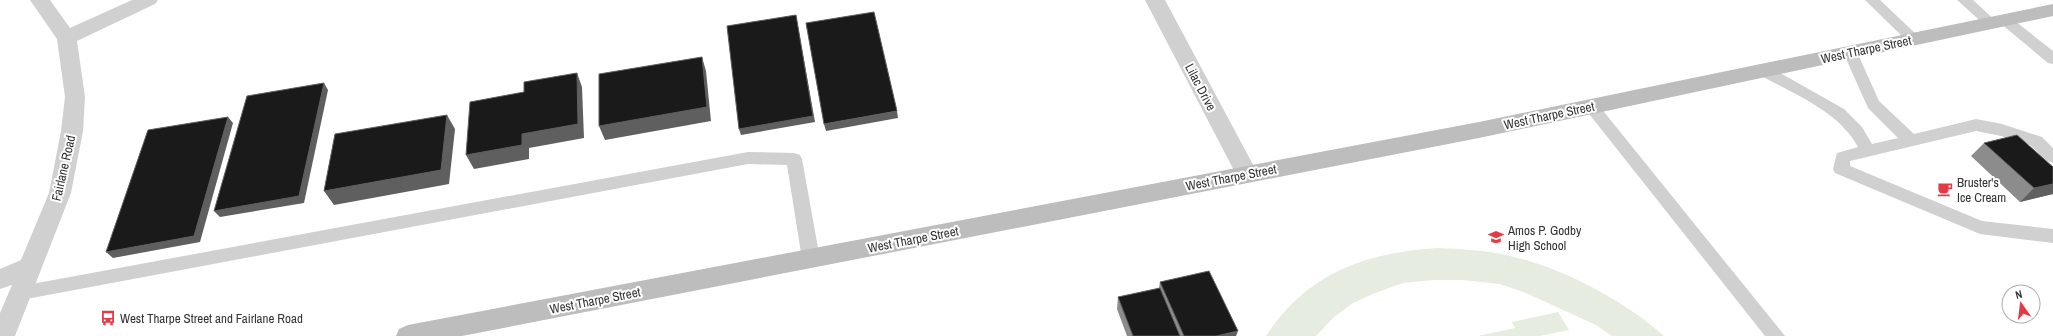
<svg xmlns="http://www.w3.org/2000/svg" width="2053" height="336" viewBox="0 0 2053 336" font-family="'Archivo Narrow',sans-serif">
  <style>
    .green { fill: #e6ecdf }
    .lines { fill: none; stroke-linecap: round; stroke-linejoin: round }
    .lane { fill: #d0d0d0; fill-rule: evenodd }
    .street { fill: #d0d0d0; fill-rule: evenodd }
    .secondary { fill: #bdbdbd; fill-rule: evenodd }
    .wall { fill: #8c8c8c }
    .shaded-wall { fill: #5f5f5f }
    .building { fill: #1a1a1a; stroke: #5f5f5f }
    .labels { text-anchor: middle; stroke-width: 4; stroke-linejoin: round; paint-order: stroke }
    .street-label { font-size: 13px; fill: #333; stroke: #fff }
    .poi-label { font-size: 13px; fill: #333; stroke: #fff; text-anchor: start }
  </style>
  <rect width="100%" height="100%" fill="#fff"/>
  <path class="green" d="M1437,248C1462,249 1486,250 1510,256C1563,268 1623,300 1664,336H1612L1596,325L1526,293L1500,284L1462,280H1433L1403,283L1375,293L1353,303L1334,317L1316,336H1266C1307,273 1365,253 1437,248Z
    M1558,312L1569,330L1539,336H1478L1515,328L1512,322Z"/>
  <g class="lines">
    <path class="lane" d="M1865,0H1880L1918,36L1920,39L1918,42L1913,44L1908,42Z
      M1957,0H1973L1998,23L1996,26H1986Z
      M2005,15L2010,17L2053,51V64L2048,63L2000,23L1998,20L2000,17Z
      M1850,47L1855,48L1857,52L1879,101L1914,134L1976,119L2002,124L2042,137L2053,148V163L2047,161L2030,145L2001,136L1976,131L1850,161V166L1982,221L2053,229V243L1980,234L1835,173L1833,169L1837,153L1858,147C1838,110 1793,94 1758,74L1756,70L1758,66L1763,65L1768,66L1844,109L1862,127L1872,144L1898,138L1868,108L1843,52L1845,48Z
      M1591,101L1596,102L1785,336H1765L1586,110L1583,106L1586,102Z
      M748,152L794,153L800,155L802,159L820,259L817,264L811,266L805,264L802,259L787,165L748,164L21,300L15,298L12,293L15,288L21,286Z"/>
    <path class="street" d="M30,0H50L70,28L132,0H158L155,4L77,41L85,97L83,131L71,193L15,336H0V313L12,285L0,289V269L21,260L49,193L61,131L65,97L57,39Z
      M1145,0H1165L1258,174L1255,180L1247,182L1239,180Z"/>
    <path class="secondary" d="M2053,4V16L1479,138L462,336H396L399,329L408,325L1479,122Z"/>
  </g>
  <path class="wall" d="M1984,143L2053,194L2020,202L1971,156Z
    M1160,282L1236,336H1127L1117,309L1118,297L1159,288Z"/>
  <path class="shaded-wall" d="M796,15L815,122L741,135L739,129Z
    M702,57L706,71L711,121L605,140L599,126Z
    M577,73L582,87L584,138L529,148V159L474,169L466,155Z
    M324,83L328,90L304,203L220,217L214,211Z
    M897,111L898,118L826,131L824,124Z
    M447,115L455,129L449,184L334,205L324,191Z
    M228,117L233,123L200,242L113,258L106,252Z
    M2053,184V194L2020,202L2034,188Z
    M1238,331L1236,336H1216Z"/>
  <path class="building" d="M874,12L897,111L824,124L806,23Z
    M796,15L813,116L739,129L727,26Z
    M702,57L707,107L599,126V74Z
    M577,73L578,124L522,134V145L466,155L470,102L524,92V82Z
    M324,83L299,196L214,211L247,96Z
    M447,115L441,170L324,191L335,134Z
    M228,117L194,236L106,252L148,130Z
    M2017,135L2053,167V184L2034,188L1984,143Z
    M1209,271L1238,331L1216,336H1184L1160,282Z
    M1160,288L1180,336H1133L1118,297Z"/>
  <defs>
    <g id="cafe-bare" transform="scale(1.2)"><path d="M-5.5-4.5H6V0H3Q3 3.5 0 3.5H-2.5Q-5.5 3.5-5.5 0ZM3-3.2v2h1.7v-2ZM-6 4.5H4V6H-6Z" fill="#e63946" stroke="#fff" stroke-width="2.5" paint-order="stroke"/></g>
    <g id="school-bare" transform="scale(1.2)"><path d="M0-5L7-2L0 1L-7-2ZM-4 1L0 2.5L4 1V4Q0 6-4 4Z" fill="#e63946" stroke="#fff" stroke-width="2.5" paint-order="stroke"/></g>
    <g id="bus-bare" transform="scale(1.2)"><path d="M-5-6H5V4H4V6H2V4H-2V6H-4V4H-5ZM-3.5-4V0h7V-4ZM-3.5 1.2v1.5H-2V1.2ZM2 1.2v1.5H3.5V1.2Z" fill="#e63946" stroke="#fff" stroke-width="2.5" paint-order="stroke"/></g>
  </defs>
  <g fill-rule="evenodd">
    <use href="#cafe-bare" x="1945" y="189"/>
    <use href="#school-bare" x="1496" y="237"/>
    <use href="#bus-bare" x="108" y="318"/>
  </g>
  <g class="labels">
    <g class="street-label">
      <text transform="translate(1866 49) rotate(-12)" y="5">West Tharpe Street</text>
      <text transform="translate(1201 87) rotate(62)" y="5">Lilac Drive</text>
      <text transform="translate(1549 115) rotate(-12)" y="5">West Tharpe Street</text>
      <text transform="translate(63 168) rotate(-77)" y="5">Fairlane Road</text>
      <text transform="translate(1231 177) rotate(-11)" y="5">West Tharpe Street</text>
      <text transform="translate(913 239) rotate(-11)" y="5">West Tharpe Street</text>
      <text transform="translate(595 300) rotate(-11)" y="5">West Tharpe Street</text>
    </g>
    <g class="poi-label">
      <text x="1957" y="187">Bruster's<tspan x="1957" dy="15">Ice Cream</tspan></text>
      <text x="1508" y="235">Amos P. Godby<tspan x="1508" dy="15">High School</tspan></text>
      <text x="120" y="323">West Tharpe Street and Fairlane Road</text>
    </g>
  </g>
  <g transform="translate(2021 304) rotate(346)"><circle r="19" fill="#ffffff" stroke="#adadad"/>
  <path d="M0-3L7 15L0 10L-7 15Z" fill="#e63946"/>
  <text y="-6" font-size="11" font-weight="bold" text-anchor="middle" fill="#333333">N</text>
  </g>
</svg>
